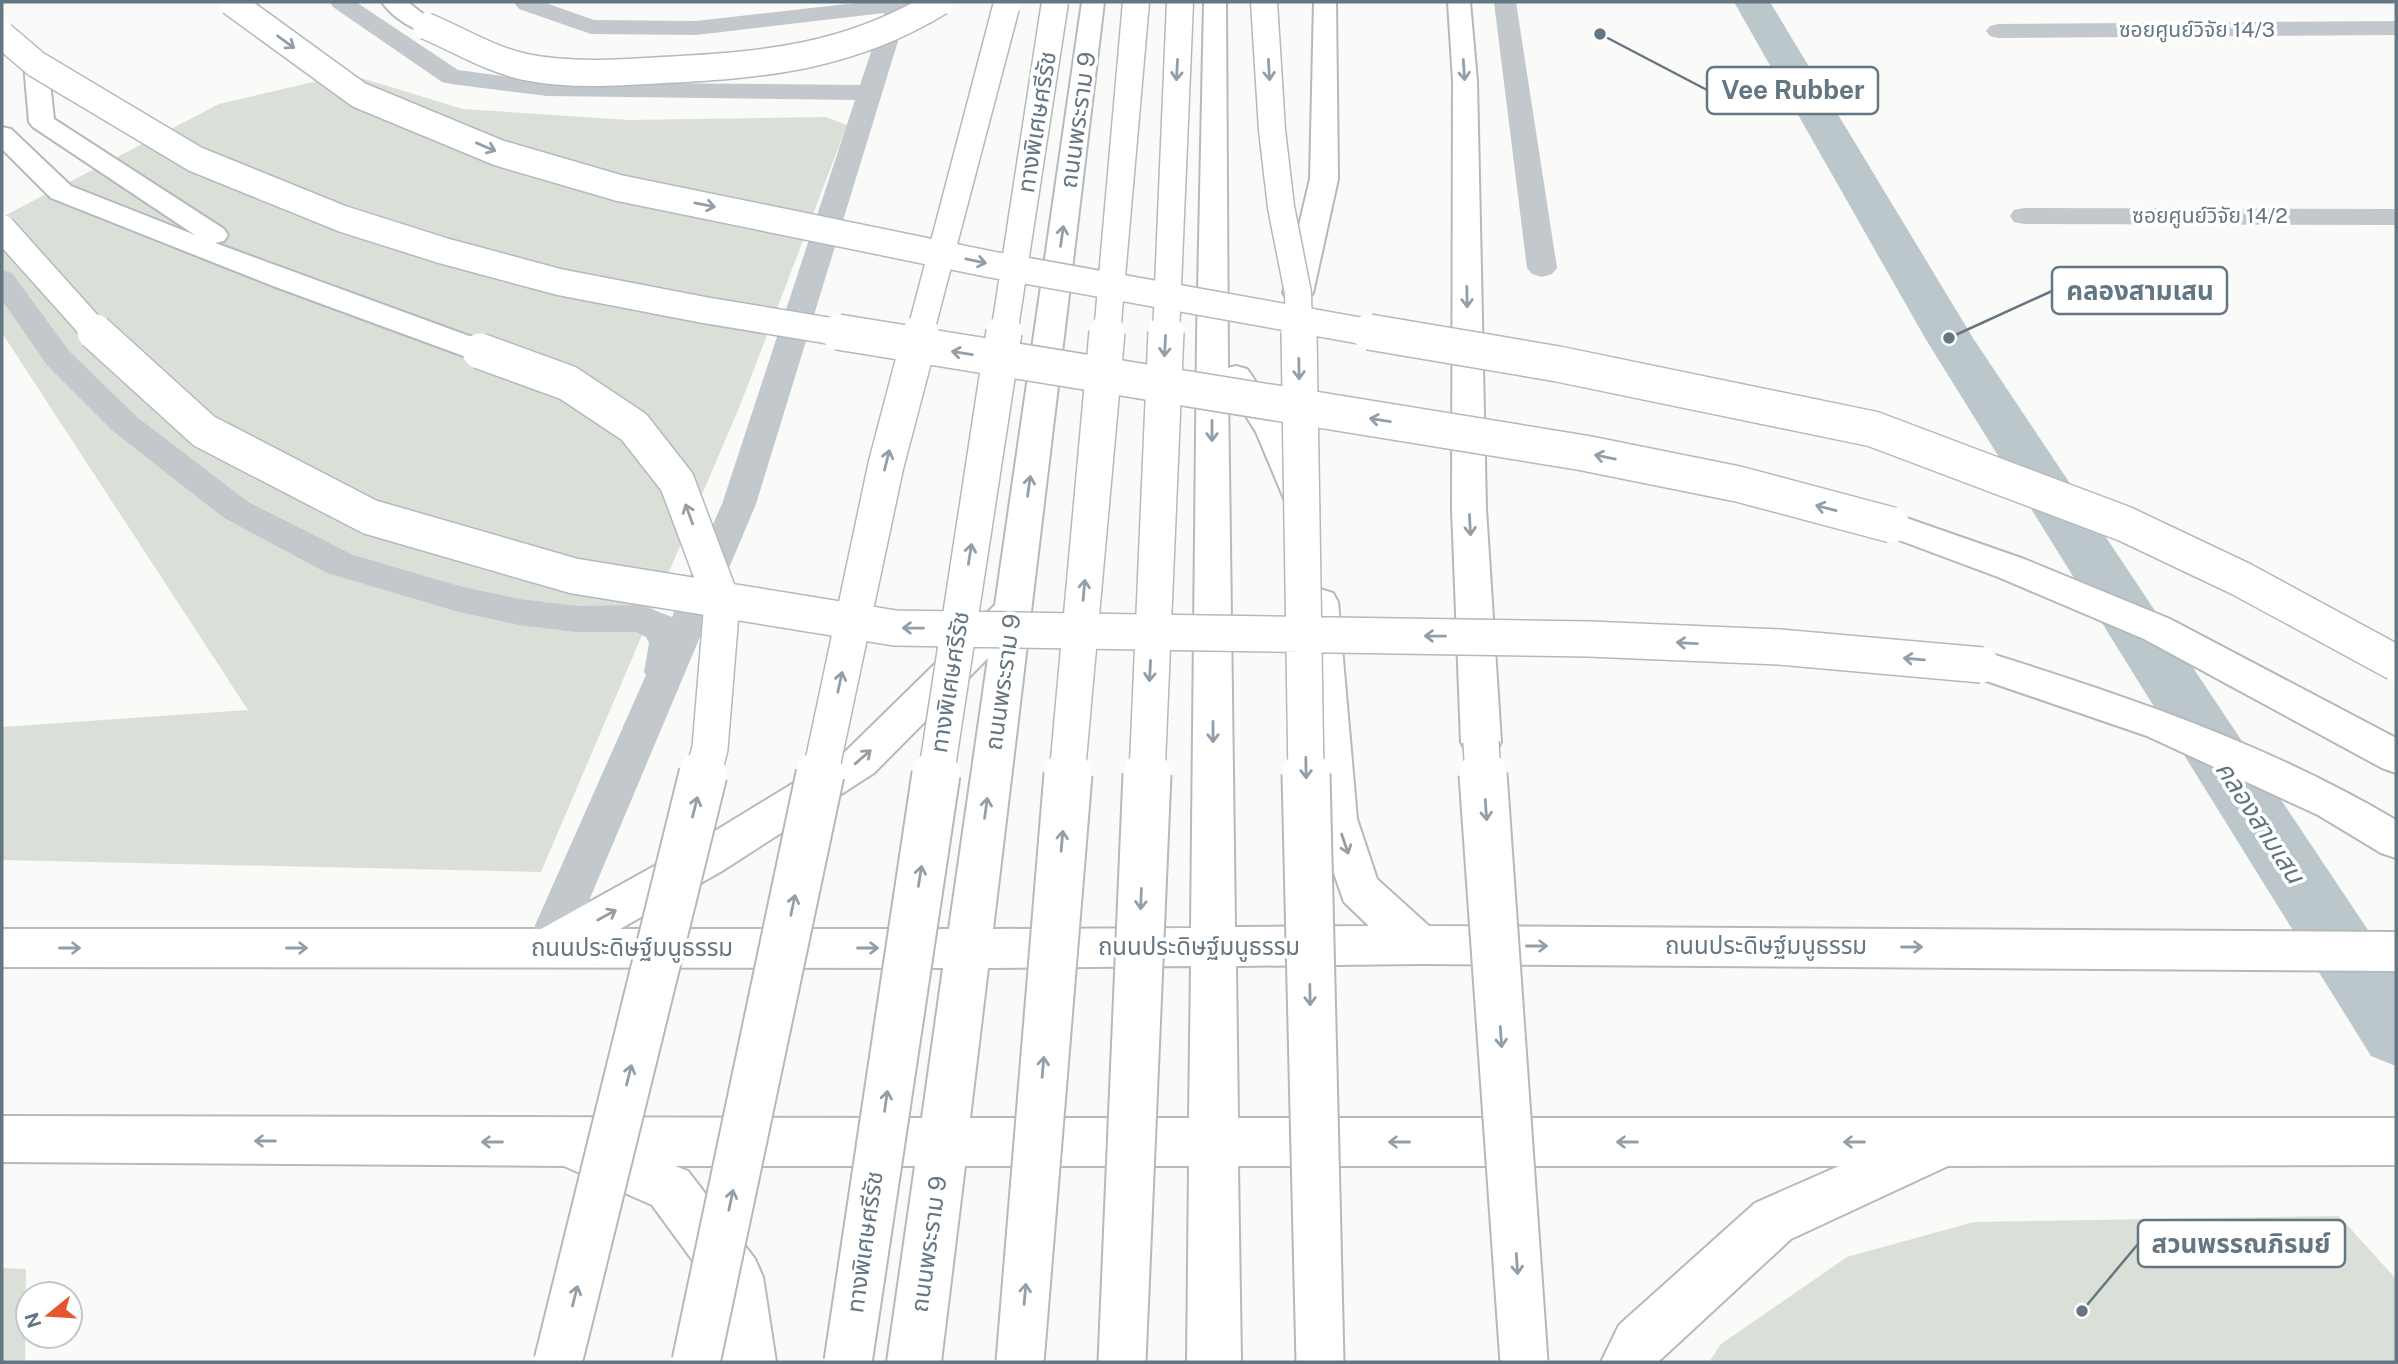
<svg xmlns="http://www.w3.org/2000/svg" width="2398" height="1364" viewBox="0 0 2398 1364" font-family="'Public Sans','Noto Sans Thai',sans-serif">
  <style>
    .green { fill: #dadfd7 }
    .lines { fill: none; stroke-linecap: round; stroke-linejoin: round }
    .canal { fill: #bbc7cb; fill-rule: evenodd }
    .major-casing { stroke: #b5babe; stroke-width: 4 }
    .highway-casing { stroke: #b4b9bd; stroke-width: 4 }
    .minor { fill: #c3c8cc; fill-rule: evenodd }
    .major { fill: #fff; fill-rule: evenodd }
    .highway { fill: #fff; fill-rule: evenodd }
    .major-bridge-far2-casing { stroke: #b5babe; stroke-width: 29; stroke-linecap: butt }
    .major-bridge-far1-casing { stroke: #b5babe; stroke-width: 38; stroke-linecap: butt }
    .major-bridge-casing { stroke: #b5babe; stroke-width: 51; stroke-linecap: butt }
    .highway-bridge-far2-casing { stroke: #b4b9bd; stroke-width: 29; stroke-linecap: butt }
    .highway-bridge-far1-casing { stroke: #b4b9bd; stroke-width: 38; stroke-linecap: butt }
    .highway-bridge-casing { stroke: #b4b9bd; stroke-width: 51; stroke-linecap: butt }
    .major-bridge-far2 { stroke: #fff; stroke-width: 26 }
    .major-bridge-far1 { stroke: #fff; stroke-width: 35 }
    .major-bridge { stroke: #fff; stroke-width: 47 }
    .highway-bridge-far2 { stroke: #fff; stroke-width: 26 }
    .highway-bridge-far1 { stroke: #fff; stroke-width: 35 }
    .highway-bridge { stroke: #fff; stroke-width: 47 }
    .oneway { stroke: #939fa8 }
    .labels { text-anchor: middle; stroke-width: 7; stroke-linejoin: round; paint-order: stroke }
    .far-street-label { font-size: 21px; fill: #657683; stroke: #fff }
    .street-label { font-size: 24px; fill: #657683; stroke: #fff }
    .water-label { font-size: 26px; font-style: italic; fill: #60757c; stroke: #fff }
    .leader { fill: none; stroke: #657683; stroke-width: 2.5 }
    .callout-dot { fill: #657683; stroke: #fff; stroke-width: 2.5 }
    .callout { fill: #fff; stroke: #657683; stroke-width: 2.5 }
    .callout-label { font-size: 26px; text-anchor: middle; font-weight: bold; fill: #657683 }
  </style>
  <rect width="100%" height="100%" fill="#fafaf8"/>
  <path class="green" d="M348,74L463,109L629,120L826,117L847,125L741,403L541,872L2,860V727L248,710L2,333V217L219,104Z
    M2339,1216L2396,1279V1362H1709L1721,1344L1847,1257L1974,1222Z
    M2,1268L26,1269L25,1362H2Z"/>
  <g class="lines">
    <path class="canal" d="M1734,2H1770L1973,338L2396,972V1066L2371,1056L1925,338Z"/>
    <g class="major-casing">
      <path id="major" d="M1082,2H1104L993,929L1191,928L1197,339L1204,2H1226L1228,368L1236,366L1247,369L1252,376L1288,432L1319,505L1314,513L1302,517L1290,513L1256,432L1228,388L1235,927L1369,926L1344,902L1315,819L1302,602L1307,593L1320,589L1333,593L1338,602L1357,819L1377,879L1429,926L2396,932V971L1420,964L1236,966L1238,1118H2396V1165L1948,1166L1791,1239L1658,1362H1601L1619,1325L1755,1203L1839,1166H1238L1241,1362H1187L1189,1166H965L941,1362H887L915,1166H675L688,1171L755,1259L763,1277L776,1362H722L712,1287L652,1205L564,1166L2,1162V1116L922,1118L943,968L2,967V929H541L692,845L846,751L995,605ZM988,658L949,929H620L722,871L874,773ZM1191,966L1189,1118H970L988,968Z"/>
    </g>
    <g class="highway-casing">
      <path id="highway" d="M382,2H408L438,26L434,31C417,35 391,16 382,2Z
        M1314,2H1336L1338,179L1313,293L1308,299L1298,302L1288,299L1283,293L1310,179Z
        M1448,2H1470L1477,81L1486,509L1501,742L1495,753L1481,758L1467,753L1461,742L1452,509L1453,81Z
        M36,57L45,59L48,64L54,119L224,229L228,235L224,241L215,243L491,344L495,351L491,358L480,360L469,358L273,286L51,198L2,149V127L11,129L71,186L195,235L33,127L29,122L24,64L27,59Z
        M1892,513L2024,559L2170,619L2396,738V773L2382,768L2144,639L1998,577L1880,533L1875,525L1880,517Z
        M1982,651C2124,695 2268,744 2396,820V858L2381,853L2318,815L2147,736L1969,675L1963,665L1969,655Z"/>
    </g>
    <path class="minor" d="M330,2H356L458,70L547,82L860,85L884,13L696,35L591,34L519,9L515,4L517,2H543L594,20L696,21L865,2H910L756,504L569,948L563,962L547,967L531,962L525,948L646,675L644,672L649,643L646,637L636,632H577L519,625L459,612L327,573L224,518L113,431L47,365L2,300V270L12,273L69,351L137,417L248,502L353,555L459,586L519,599L577,606L641,605L672,617L722,504L855,100L547,96L451,84L442,82L333,7Z
      M1494,2H1516L1557,268L1552,274L1542,277L1532,274L1527,268Z
      M2396,21V35L1998,38L1990,36L1986,31L1990,26L1998,24Z
      M2024,208L2396,209V225L2024,224L2014,222L2010,216L2014,210Z"/>
    <use href="#major" class="major"/>
    <use href="#highway" class="highway"/>
    <g class="major-bridge-far2-casing">
      <path id="major-bridge-far2" d="M1107,334L1136,2
        M1166,334L1180,2"/>
    </g>
    <g class="major-bridge-far1-casing">
      <path id="major-bridge-far1" d="M1067,776L1107,332
        M1147,776L1166,332"/>
    </g>
    <g class="major-bridge-casing">
      <path id="major-bridge" d="M1020,1362L1068,774
        M1122,1362L1147,774"/>
    </g>
    <g class="highway-bridge-far2-casing">
      <path id="highway-bridge-far2" d="M231,2L359,95L499,153L619,188L989,264L1379,334
        M1264,2L1272,130L1281,207L1298,293L1299,334
        M426,26C459,40 489,59 525,67C570,76 617,73 663,70C766,65 850,57 940,2
        M2,35L36,64L195,159L343,219L444,251L559,282L704,310L849,334
        M2,228L97,334
        M920,334L1006,7
        M1004,334L1055,2"/>
    </g>
    <g class="highway-bridge-far1-casing">
      <path id="highway-bridge-far1" d="M95,332L204,431L370,517L574,576L895,628L1589,639L1779,647L1982,665
        M838,332L1584,453L1738,484L1892,525
        M1299,332L1306,776
        M1369,332L1558,364L1873,429L2125,524L2241,579L2396,663
        M480,351L568,383L634,427L677,482L722,602L710,748L703,776
        M1481,742L1483,776
        M820,776L886,465L921,332
        M936,776L1004,332"/>
    </g>
    <g class="highway-bridge-casing">
      <path id="highway-bridge" d="M1306,774L1320,1362
        M1483,774L1524,1362
        M558,1362L703,774
        M696,1362L820,774
        M848,1362L936,774"/>
    </g>
    <use href="#major-bridge-far2" class="major-bridge-far2"/>
    <use href="#major-bridge-far1" class="major-bridge-far1"/>
    <use href="#major-bridge" class="major-bridge"/>
    <use href="#highway-bridge-far2" class="highway-bridge-far2"/>
    <use href="#highway-bridge-far1" class="highway-bridge-far1"/>
    <use href="#highway-bridge" class="highway-bridge"/>
  </g>
  <defs><path id="oneway-shaft" d="M-6 0H5M1.5-3L5.5 0L1.5 3" fill="none" stroke-width="1.6" stroke-linecap="round" stroke-linejoin="round" transform="scale(1.75)"/></defs>
  <g class="oneway">
    <use href="#oneway-shaft" transform="translate(286 42) rotate(36)"/>
    <use href="#oneway-shaft" transform="translate(1177 70) rotate(93)"/>
    <use href="#oneway-shaft" transform="translate(1269 70) rotate(87)"/>
    <use href="#oneway-shaft" transform="translate(1464 70) rotate(86)"/>
    <use href="#oneway-shaft" transform="translate(486 147) rotate(23)"/>
    <use href="#oneway-shaft" transform="translate(705 205) rotate(11)"/>
    <use href="#oneway-shaft" transform="translate(1062 236) rotate(-82)"/>
    <use href="#oneway-shaft" transform="translate(976 261) rotate(12)"/>
    <use href="#oneway-shaft" transform="translate(1467 297) rotate(89)"/>
    <use href="#oneway-shaft" transform="translate(1165 346) rotate(93)"/>
    <use href="#oneway-shaft" transform="translate(962 353) rotate(-171)"/>
    <use href="#oneway-shaft" transform="translate(1299 369) rotate(89)"/>
    <use href="#oneway-shaft" transform="translate(1380 420) rotate(-171)"/>
    <use href="#oneway-shaft" transform="translate(1212 431) rotate(90)"/>
    <use href="#oneway-shaft" transform="translate(1605 457) rotate(-168)"/>
    <use href="#oneway-shaft" transform="translate(887 460) rotate(-76)"/>
    <use href="#oneway-shaft" transform="translate(1029 486) rotate(-82)"/>
    <use href="#oneway-shaft" transform="translate(1826 508) rotate(-165)"/>
    <use href="#oneway-shaft" transform="translate(689 514) rotate(-110)"/>
    <use href="#oneway-shaft" transform="translate(1470 525) rotate(87)"/>
    <use href="#oneway-shaft" transform="translate(970 554) rotate(-81)"/>
    <use href="#oneway-shaft" transform="translate(1084 590) rotate(-85)"/>
    <use href="#oneway-shaft" transform="translate(913 628) rotate(-179)"/>
    <use href="#oneway-shaft" transform="translate(1435 636) rotate(-179)"/>
    <use href="#oneway-shaft" transform="translate(1687 643) rotate(-177)"/>
    <use href="#oneway-shaft" transform="translate(1914 659) rotate(-175)"/>
    <use href="#oneway-shaft" transform="translate(1150 671) rotate(93)"/>
    <use href="#oneway-shaft" transform="translate(840 682) rotate(-78)"/>
    <use href="#oneway-shaft" transform="translate(1213 732) rotate(90)"/>
    <use href="#oneway-shaft" transform="translate(863 757) rotate(-41)"/>
    <use href="#oneway-shaft" transform="translate(1306 768) rotate(89)"/>
    <use href="#oneway-shaft" transform="translate(695 807) rotate(-76)"/>
    <use href="#oneway-shaft" transform="translate(986 808) rotate(-82)"/>
    <use href="#oneway-shaft" transform="translate(1486 810) rotate(86)"/>
    <use href="#oneway-shaft" transform="translate(1062 841) rotate(-85)"/>
    <use href="#oneway-shaft" transform="translate(1345 844) rotate(71)"/>
    <use href="#oneway-shaft" transform="translate(920 876) rotate(-81)"/>
    <use href="#oneway-shaft" transform="translate(1141 899) rotate(92)"/>
    <use href="#oneway-shaft" transform="translate(793 905) rotate(-78)"/>
    <use href="#oneway-shaft" transform="translate(607 915) rotate(-29)"/>
    <use href="#oneway-shaft" transform="translate(1537 946)"/>
    <use href="#oneway-shaft" transform="translate(1912 947)"/>
    <use href="#oneway-shaft" transform="translate(70 948)"/>
    <use href="#oneway-shaft" transform="translate(297 948)"/>
    <use href="#oneway-shaft" transform="translate(868 948)"/>
    <use href="#oneway-shaft" transform="translate(1310 995) rotate(89)"/>
    <use href="#oneway-shaft" transform="translate(1501 1037) rotate(86)"/>
    <use href="#oneway-shaft" transform="translate(1043 1067) rotate(-85)"/>
    <use href="#oneway-shaft" transform="translate(629 1075) rotate(-76)"/>
    <use href="#oneway-shaft" transform="translate(886 1101) rotate(-82)"/>
    <use href="#oneway-shaft" transform="translate(265 1141) rotate(-180)"/>
    <use href="#oneway-shaft" transform="translate(492 1142) rotate(-180)"/>
    <use href="#oneway-shaft" transform="translate(1399 1142) rotate(-180)"/>
    <use href="#oneway-shaft" transform="translate(1627 1142) rotate(-180)"/>
    <use href="#oneway-shaft" transform="translate(1854 1142) rotate(-180)"/>
    <use href="#oneway-shaft" transform="translate(731 1200) rotate(-78)"/>
    <use href="#oneway-shaft" transform="translate(1517 1264) rotate(86)"/>
    <use href="#oneway-shaft" transform="translate(1025 1294) rotate(-85)"/>
    <use href="#oneway-shaft" transform="translate(575 1296) rotate(-76)"/>
  </g>
  <g class="labels">
    <g class="far-street-label">
      <text x="2197" y="37">ซอยศูนย์วิจัย 14/3</text>
      <text x="2210" y="223">ซอยศูนย์วิจัย 14/2</text>
    </g>
    <g class="street-label">
      <text transform="translate(1078 120) rotate(-82)" y="8">ถนนพระราม 9</text>
      <text transform="translate(1037 122) rotate(-81)" y="8">ทางพิเศษศรีรัช</text>
      <text transform="translate(950 682) rotate(-81)" y="8">ทางพิเศษศรีรัช</text>
      <text transform="translate(1003 682) rotate(-82)" y="8">ถนนพระราม 9</text>
      <text x="1766" y="954">ถนนประดิษฐ์มนูธรรม</text>
      <text x="1199" y="955">ถนนประดิษฐ์มนูธรรม</text>
      <text x="632" y="956">ถนนประดิษฐ์มนูธรรม</text>
      <text transform="translate(865 1242) rotate(-82)" y="8">ทางพิเศษศรีรัช</text>
      <text transform="translate(929 1244) rotate(-82)" y="8">ถนนพระราม 9</text>
    </g>
    <g class="water-label">
      <text transform="translate(2260 822) rotate(57)" y="9">คลองสามเสน</text>
    </g>
  </g>
  <path class="leader" d="M1600 34L1707 90M1949 338L2052 291M2082 1311L2138 1244"/>
  <g class="callout-dot">
    <circle cx="1600" cy="34" r="7"/>
    <circle cx="1949" cy="338" r="7"/>
    <circle cx="2082" cy="1311" r="7"/>
  </g>
  <g class="callout">
    <rect x="1707" y="67" width="171" height="47" rx="7"/>
    <rect x="2052" y="267" width="175" height="47" rx="7"/>
    <rect x="2138" y="1220" width="207" height="47" rx="7"/>
  </g>
  <g class="callout-label">
    <text x="1793" y="99">Vee Rubber</text>
    <text x="2140" y="300">คลองสามเสน</text>
    <text x="2241" y="1253">สวนพรรณภิรมย์</text>
  </g>
  <rect width="2398" height="1364" fill="none" stroke="#657683" stroke-width="7"/>
  <g transform="translate(49 1315) rotate(252)"><circle r="33" fill="#ffffff" stroke="#c1c8cd" stroke-width="2"/>
  <path d="M0-5L12 26L0 18L-12 26Z" fill="#e4572e"/>
  <text y="-10" font-size="19" font-weight="bold" text-anchor="middle" fill="#657683">N</text>
  </g>
</svg>
